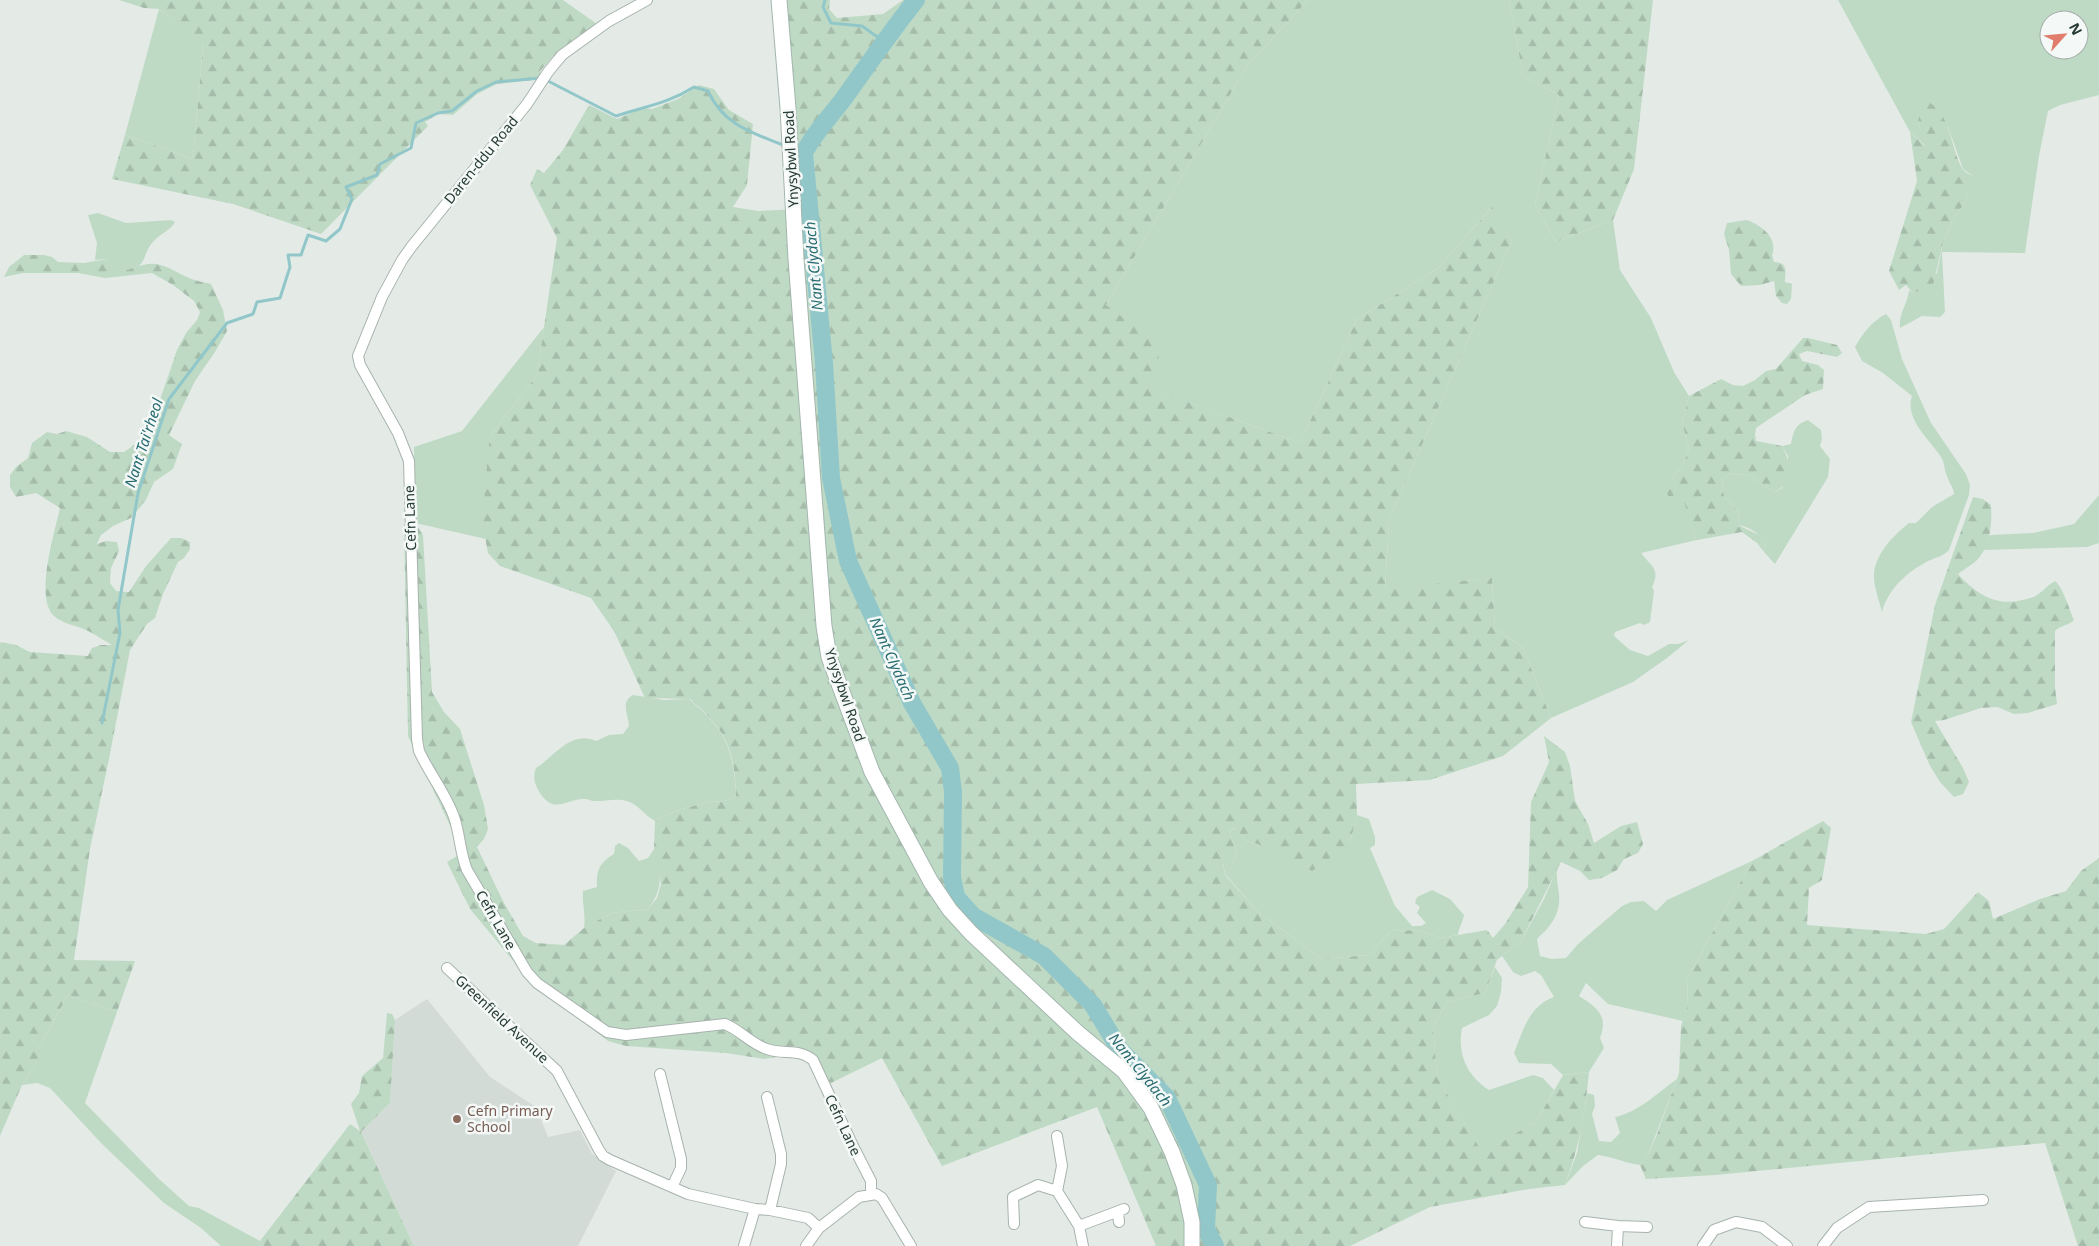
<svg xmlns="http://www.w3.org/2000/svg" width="2099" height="1246" viewBox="0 0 2099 1246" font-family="'Noto Sans',sans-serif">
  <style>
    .built { fill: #d2dbd6 }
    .green { fill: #bfdac4; fill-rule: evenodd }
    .forest { fill: url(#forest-firs) }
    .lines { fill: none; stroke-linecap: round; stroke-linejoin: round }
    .stream { stroke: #92c7ca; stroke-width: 3 }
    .river { stroke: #92c7ca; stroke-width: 18 }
    .street-casing { stroke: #a7b3ad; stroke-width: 12 }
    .secondary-casing { stroke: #a3b6ae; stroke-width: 17 }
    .street { stroke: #fff; stroke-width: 10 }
    .secondary { stroke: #fff; stroke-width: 15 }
    .education-dot { fill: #8d6e63; stroke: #f4f8f6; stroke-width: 2 }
    .labels { text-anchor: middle; stroke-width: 5; stroke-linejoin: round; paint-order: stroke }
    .street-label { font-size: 14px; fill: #253b33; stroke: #f4f8f6 }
    .education-label { font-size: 14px; fill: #785e54; stroke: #f4f8f6; text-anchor: start }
    .water-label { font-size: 15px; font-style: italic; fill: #266b70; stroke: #f4f8f6 }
  </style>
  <defs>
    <pattern id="forest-firs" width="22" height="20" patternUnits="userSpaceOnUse" patternTransform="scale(1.25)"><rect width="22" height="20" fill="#bfdac4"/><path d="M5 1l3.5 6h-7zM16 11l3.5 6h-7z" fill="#a4bca9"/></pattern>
  </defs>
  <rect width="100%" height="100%" fill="#e4ebe7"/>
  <path class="built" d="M427,999L490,1077L536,1107L548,1137L580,1130L592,1154L616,1171L578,1246H414L361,1132L390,1103L395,1020Z"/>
  <path class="green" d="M1308,0H1509L1523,76L1559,95L1535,204L1556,242L1613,220L1620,270L1651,318L1674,372L1689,396L1682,422L1689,449L1683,465L1671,480C1678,489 1684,498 1688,509C1692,521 1690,527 1697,540L1641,553C1651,566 1661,569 1652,587L1654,591L1650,622L1644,625L1640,623L1615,632L1614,636L1630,650L1648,656L1669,644H1678L1689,640L1667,658L1633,682L1551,718L1523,648L1495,628L1492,578L1385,590L1389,520L1512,240L1491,208L1437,269L1357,319L1300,443L1154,390L1106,305L1247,66Z
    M1838,0H2099V95L2060,105L2048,111L2039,156L2025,253L1942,252L1945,312L1940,317L1922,316L1900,328C1898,314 1908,304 1909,290L1913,293L1937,273L1943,243L1952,221L1966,201L1974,177L1963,169L1948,127L1918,122L1926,146L1910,132ZM2049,20H2079V50H2049Z
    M159,9L203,43L193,159L125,135Z
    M98,213L126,223L171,220L175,222C170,231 161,233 154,241C139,256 152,267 121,271L107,259L95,260L97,243L88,215Z
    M1886,314L1891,320L1902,359L1931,423L1966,474L1970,485L1969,495L1949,550C1944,556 1935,558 1928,561C1907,572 1888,589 1882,612C1879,600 1873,585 1874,573C1876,553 1894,535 1909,523H1916L1932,507L1954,494C1953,486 1949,483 1947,476C1944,470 1945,463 1941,457C1930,440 1904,419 1912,396L1883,373L1862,361L1855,347C1863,333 1872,321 1886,314Z
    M544,327L537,375L490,436L486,539L415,523L414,447L462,431Z
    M1808,420L1821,430L1822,439L1820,446L1830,459L1828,477L1775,564L1764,552L1766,544C1760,534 1750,527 1738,525L1739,512L1724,496L1722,480L1728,475L1749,474L1762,485L1775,492L1782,488L1788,456L1782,446L1791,444C1793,432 1795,424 1808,420Z
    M2099,495V543L2087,547L1983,550L1990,535L2033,533L2074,524Z
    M633,695L664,700L689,699C727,732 733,747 736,796C722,804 719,800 705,803C688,807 670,812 655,821C644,815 639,805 627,801C617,798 606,801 596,801C592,802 589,799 585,799C566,798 554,817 538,790C534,782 533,776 536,768C555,756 571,730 596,741L609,735L623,734L629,726C628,714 620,702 633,695Z
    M1357,815L1369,819L1375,837V845L1370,848L1395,906L1412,926H1421L1426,923L1417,913L1420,907L1415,903L1417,897L1432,890L1450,899L1464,915C1463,922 1459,927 1458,935L1441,938L1418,930L1391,931L1369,955L1322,959L1258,912L1225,874L1223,863L1232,865L1237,853L1229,831L1236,828L1245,840L1260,845L1350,843Z
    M619,843L628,848L639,861L648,858L654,849C661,874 664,888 648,909L611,913L584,928C586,916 582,904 583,891L597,887C596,870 600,862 614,854L615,846Z
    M1752,861L1688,977L1687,1006L1683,1021L1608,1004L1586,983L1579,996C1596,1007 1609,1015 1600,1038L1604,1048L1589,1072L1563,1075L1551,1064L1519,1063L1514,1053C1523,1030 1529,1006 1554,997L1541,975L1535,971L1521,976L1513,972L1502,956L1521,941L1544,899L1557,869C1556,878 1558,885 1559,894C1561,914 1551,926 1537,939L1540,956L1552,959L1566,958L1578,944L1622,906L1631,902L1644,901L1656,911L1667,900Z
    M1495,967L1502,978L1501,992L1497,1006L1489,1015L1462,1028C1457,1054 1467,1076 1489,1090L1533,1075L1543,1078L1554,1090L1537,1120L1483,1155L1437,1077L1433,1027L1447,1002L1485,993Z
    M68,995L117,1012L85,1103L159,1179L189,1206L199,1208L260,1241L264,1246H221L201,1228L164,1203L102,1144L50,1088L37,1083L22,1085L38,1061V1049Z
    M1677,1079L1648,1155L1640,1165C1624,1163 1614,1157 1598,1155L1583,1166L1565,1185L1577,1153L1587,1093L1594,1095L1595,1106L1592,1114L1599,1141L1611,1142L1620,1133L1615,1117C1639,1112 1657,1093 1677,1079Z"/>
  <path class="forest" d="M119,0H563L597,24L557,52L540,71L541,79L497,84L477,94L453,115L438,114L425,122L428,126L321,234L233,204L112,179L125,135L193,159L203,44L159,9L144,8Z
    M786,0H830L829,9L837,18L883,14L903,0H1308L1247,66L1106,305L1160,345L1155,390L1300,443L1357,319L1437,269L1492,207L1512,240L1389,520L1385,589L1492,578L1495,628L1523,648L1551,718L1503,756L1463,769L1430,780L1356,784L1357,815L1350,843L1312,871L1260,845L1245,840L1235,828L1229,831L1237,853L1232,865L1223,864L1225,875L1258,912L1322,959L1369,955L1391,931L1418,930L1441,938L1487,930L1493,938L1505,924L1528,887L1531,802L1549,762L1544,736L1565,752L1570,766L1575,801L1588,824L1594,843L1621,826L1637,822L1643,844L1638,853L1624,859L1617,870L1602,878L1589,880L1580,871L1561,862L1521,941L1497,960L1485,993L1447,1002L1433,1027L1437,1077L1483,1154L1537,1120L1563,1075L1589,1072C1585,1113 1580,1145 1565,1185L1529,1189L1430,1207L1350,1246H1156L1097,1107L942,1166L882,1058L831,1083L802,1053L764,1059L726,1053L626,1046L608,1041L530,981L470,909L447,862L457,856L453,832L408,736L404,524L415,523L423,535L432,692L444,712L460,729L484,805L488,829L484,839L477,847L503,901L523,936L536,943L564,945L584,928L611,913L648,909L657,898L661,884L654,849L655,821C670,812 688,807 705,803C719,800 722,804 736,796C734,747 727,732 690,699L645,698L614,631L591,598L500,566L488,553L483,527L485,486L490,436L537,375L557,238L530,185L537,169L544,173L563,150L589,105L617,119L643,108L652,109L678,99L699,85L714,89L729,110L753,124L747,185L733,207L758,211L798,209Z
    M1509,0H1653L1634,169L1613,220L1556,242L1535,204L1559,95L1523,76Z
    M1929,102C1952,117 1950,146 1962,168C1964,172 1970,175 1975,177L1966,201L1952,221L1943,243L1933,285L1913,293L1906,285L1899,290L1889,271L1917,181L1910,132L1925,146L1918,122L1921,108Z
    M1746,220C1760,224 1779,238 1772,255L1774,262C1789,263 1785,271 1785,282L1792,284L1791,299L1787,304L1782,303L1776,296L1774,281L1760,285L1741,286L1731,274L1729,250L1724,234L1727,223Z
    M24,255H44L52,257L58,262L84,263L107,259L116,262L122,271C133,269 144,262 156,264C168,266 178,273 189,278C196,281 204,282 211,284L223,310L227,331L215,352L195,381L169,435L182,444L173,469L154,482L146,500L131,518L113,526L101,535L97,544L106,541L117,542L119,551L111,568L110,583L116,591L129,592L146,566L171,538H181L190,542V549L184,558L178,562L163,594L155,618L147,624L130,650L109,759L90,849L74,960L135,961L117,1012L68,995L38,1049V1061L22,1085L0,1136V644L1,642L16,645L30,652L88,656L92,648L101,645H112C103,640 95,634 86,630C75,625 63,624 54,616C34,598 55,531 60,508L36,493L16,497L10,487V475L16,467L28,458L32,443L47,432L57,434L66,431L87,437L110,452H124L148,435L177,350L186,333L197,320L200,312L194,301L173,285L152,273L105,278L78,273H23L4,277L9,267Z
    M1803,338H1808L1837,345L1842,353L1837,357L1807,351L1799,354L1802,361L1818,365L1824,370L1823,389L1805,395L1756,428L1755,434L1756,441L1782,446C1791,462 1793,482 1775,492L1762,485L1749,474L1728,475L1722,480L1724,496L1739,512L1738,525L1761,536L1766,544L1764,552L1757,543L1742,532L1697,540C1689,525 1688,508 1680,493L1669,497L1666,492L1671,480L1683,465L1689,449L1682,422L1689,396L1721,379L1733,385L1743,386L1755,380L1766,371L1776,369Z
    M1973,497L1983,499L1991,505C1992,525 1991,547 1975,562C1970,566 1963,570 1958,574C1975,593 1996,607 2022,600C2027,599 2033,598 2037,595C2043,591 2048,585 2055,581C2063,587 2069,609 2074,620C2068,626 2061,625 2055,631V687L2057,704L2028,713L2014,714L1997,707L1981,708L1944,720L1935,721L1963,768L1969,782L1963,794L1954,797L1940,782L1930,766L1911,722L1935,605Z
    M1823,821L1831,828L1822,880L1809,888L1807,925L1926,934L1944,929L1978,892L1989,901L1993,919L2040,899L2066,891L2081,871L2099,858V1246H2078L2045,1143L1716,1175L1646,1179L1640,1165L1648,1155L1657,1134L1679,1073L1681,1026L1687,1006L1688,977L1752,861Z
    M387,1013L392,1014L395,1020L390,1103L361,1132L414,1246H264L260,1241L350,1124L360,1131L351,1104L359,1093L362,1076L383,1058Z"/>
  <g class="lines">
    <path class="stream" d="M825,0L823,7L831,23L862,26L883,41
      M548,81L616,116C646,106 667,104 694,87L708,91C724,125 750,132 783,145
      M797,149L804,153
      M102,723L120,633L118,610L138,493L169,399L227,323L253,314L257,302L280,298L290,267L288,255H301L308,235L326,241L340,229L352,199L346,187L377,175L380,164L411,148L416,123L438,113L452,111L477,91L496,82L541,78"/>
    <path class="river" d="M916,0C892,30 870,62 847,94C833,114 815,131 804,153L824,363L831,478L848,561L912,703L950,768L953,792L952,877L956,897L973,916L1044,956L1093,1005L1120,1050L1167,1098L1208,1185L1206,1229L1215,1246"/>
    <g class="street-casing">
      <path id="street" d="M647,0L609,21L562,55L548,72L527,104L412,246L402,260L382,297L358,356L360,365L398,433L409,461L417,739L419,751C429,773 446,794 454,817C460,834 460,853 467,870L527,972L537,983L607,1032L626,1035L725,1024C740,1030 751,1044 767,1049C783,1055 799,1048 813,1060L853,1146L871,1181V1194
        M447,968L557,1071L599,1150L603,1156L610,1160L688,1194L755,1209L770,1210L808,1218L819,1228L859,1197L876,1194L882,1198L911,1246
        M660,1074L681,1159V1168L672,1187
        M767,1097L781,1154V1164L770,1210
        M1057,1136L1062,1166L1057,1191L1079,1226L1083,1246
        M1118,1212L1119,1222
        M1585,1222L1618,1226L1617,1246
        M1014,1224L1013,1197L1038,1185L1057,1191
        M1079,1226L1124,1209
        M1618,1226L1647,1227
        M744,1246L755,1209
        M806,1246L819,1228
        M1703,1246L1714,1230L1736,1222L1762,1227L1787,1246
        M1823,1246L1837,1228L1869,1207L1983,1200"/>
    </g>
    <g class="secondary-casing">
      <path id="secondary" d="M779,0L788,108L796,259L824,626L829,657L872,772L931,882L950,910L971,933L1078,1033L1124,1071L1151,1108L1172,1152L1184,1185L1192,1222V1246"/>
    </g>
    <use href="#street" class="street"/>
    <use href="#secondary" class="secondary"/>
  </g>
  <circle class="education-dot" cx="457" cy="1119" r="5"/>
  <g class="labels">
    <g class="street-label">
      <text transform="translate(791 159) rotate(-93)" y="5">Ynysybwl Road</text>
      <text transform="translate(481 160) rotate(-51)" y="5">Daren-ddu Road</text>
      <text transform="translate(410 518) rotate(-92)" y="5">Cefn Lane</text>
      <text transform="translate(845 695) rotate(71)" y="5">Ynysybwl Road</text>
      <text transform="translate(496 920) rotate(60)" y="5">Cefn Lane</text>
      <text transform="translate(502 1019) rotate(43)" y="5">Greenfield Avenue</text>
      <text transform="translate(843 1125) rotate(65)" y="5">Cefn Lane</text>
    </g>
    <g class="education-label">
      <text x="467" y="1116">Cefn Primary<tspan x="467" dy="16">School</tspan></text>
    </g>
    <g class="water-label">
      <text transform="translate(814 266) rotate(-95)" y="5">Nant Clydach</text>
      <text transform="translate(144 443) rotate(-72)" y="5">Nant Tai'rheol</text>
      <text transform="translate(892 659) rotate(66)" y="5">Nant Clydach</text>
      <text transform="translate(1140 1070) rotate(51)" y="5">Nant Clydach</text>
    </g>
  </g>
  <g transform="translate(2064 35) rotate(63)"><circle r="24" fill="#f4f8f6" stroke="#a1aca8"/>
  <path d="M0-4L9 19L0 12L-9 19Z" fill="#e17d6c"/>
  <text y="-8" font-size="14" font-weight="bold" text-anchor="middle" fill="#253b33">N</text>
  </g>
</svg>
